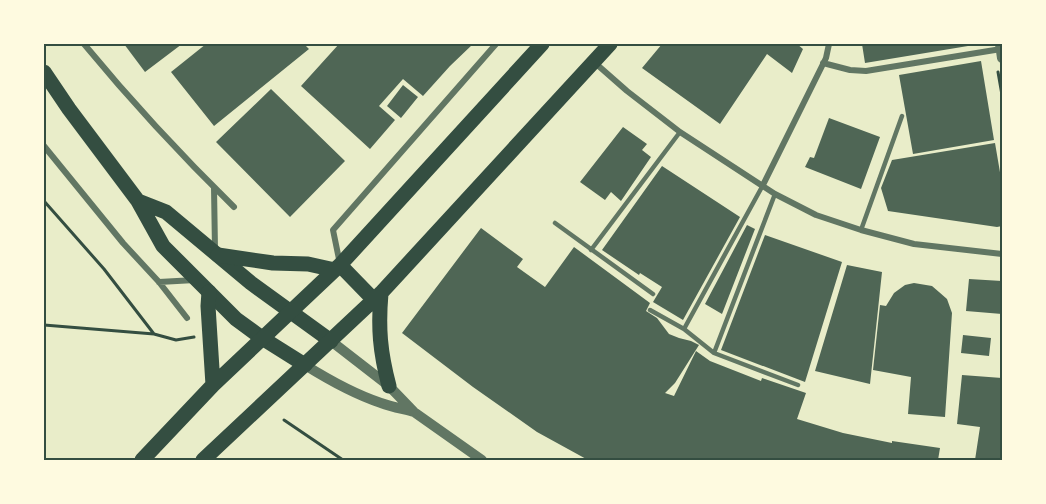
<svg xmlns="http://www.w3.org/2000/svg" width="1046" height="504" viewBox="0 0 1046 504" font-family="'Asap Condensed',sans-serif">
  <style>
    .building { fill: #4f6655 }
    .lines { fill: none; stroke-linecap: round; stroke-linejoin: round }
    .path { stroke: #344e41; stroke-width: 3 }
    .service { stroke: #617663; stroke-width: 4.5 }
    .minor { stroke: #617663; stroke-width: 6 }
    .tertiary { stroke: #617663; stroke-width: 10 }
    .primary { stroke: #344e41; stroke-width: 15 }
    .trunk { stroke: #344e41; stroke-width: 15 }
    .neatline { fill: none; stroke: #344e41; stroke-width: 2 }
  </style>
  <rect width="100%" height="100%" fill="#e9edc9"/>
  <path class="building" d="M124,44H182L145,72Z
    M206,44H304L309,49L214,126L171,72Z
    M339,44H473L450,66L423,96L403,79L379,106L395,120L370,149L301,86Z
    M662,44H797L803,49L792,73L767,54L720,124L642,68Z
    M862,44H974V45L865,63Z
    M981,61L994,140L913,154L899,75Z
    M403,85L418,97L401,118L387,106Z
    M271,89L345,161L290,217L216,142Z
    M829,118L880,137L861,189L805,167L810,157L814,158Z
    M623,127L647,144L642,150L651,157L621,201L611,192L605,200L580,182Z
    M995,143L1002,184V226L997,227L888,211L881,188L892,160Z
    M662,166L740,217L683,320L653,302L662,287L640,273L639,275L602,250Z
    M747,225L755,229L722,314L705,304Z
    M481,228L523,259L517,267L545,287L574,247L650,303L646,311L657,318L669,334L679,338L691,341L699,345L675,383L665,393L674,396L696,351L710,361L761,381L762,378L806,393L797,419L843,433L892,443V441L940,448L938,460H588L537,432L473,387L402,333Z
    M765,235L842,262L805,382L721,350Z
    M847,265L882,272L870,384L815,371Z
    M969,279L1002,281V314L966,311Z
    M914,283L932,286L939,292L947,299L952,313L945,417L908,414L911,377L873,370L880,305L886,306L894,293L905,285Z
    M963,335L991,338L989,356L961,353Z
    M962,375L1002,378V460H975L980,427L957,424Z"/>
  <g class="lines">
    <path class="path" d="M998,72L1002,95
      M44,201L104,269L154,334L176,340L194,337
      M44,325L154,334
      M284,420L343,460"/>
    <path class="service" d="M555,223L653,294
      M861,230L902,116
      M591,250L680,132
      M650,310L684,329L714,353L798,385
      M684,329L763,185
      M714,353L775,194"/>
    <path class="minor" d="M84,44C131,101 181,155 234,207
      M594,62L627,91L680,132L775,194L816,215L861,230L914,244L1002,254
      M823,63L850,70L866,71L1001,49
      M44,146L123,243L159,282L187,318
      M763,185L826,58L829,44
      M214,187L215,250
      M340,264L333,230L496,44
      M159,282L195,280"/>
    <path class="tertiary" d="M1000,44L1002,58
      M331,341L389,386L414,412L482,460
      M305,365C329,380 354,394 381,403C392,407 403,409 414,412"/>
    <path class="primary" d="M44,72L69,109L138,201L163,246L236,319L262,338L305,365
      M138,201L166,212L251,283L331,341"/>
    <path class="trunk" d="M218,255L273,263L308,264L335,270
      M340,265L374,300
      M209,292L208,306L213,385
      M381,293C378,328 380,352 389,386
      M142,460L213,385L340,265L542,44
      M203,460L381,293L610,44"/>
  </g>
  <rect width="1046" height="504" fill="none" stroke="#fefae0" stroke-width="90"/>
  <rect x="45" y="45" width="956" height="414" class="neatline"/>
</svg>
